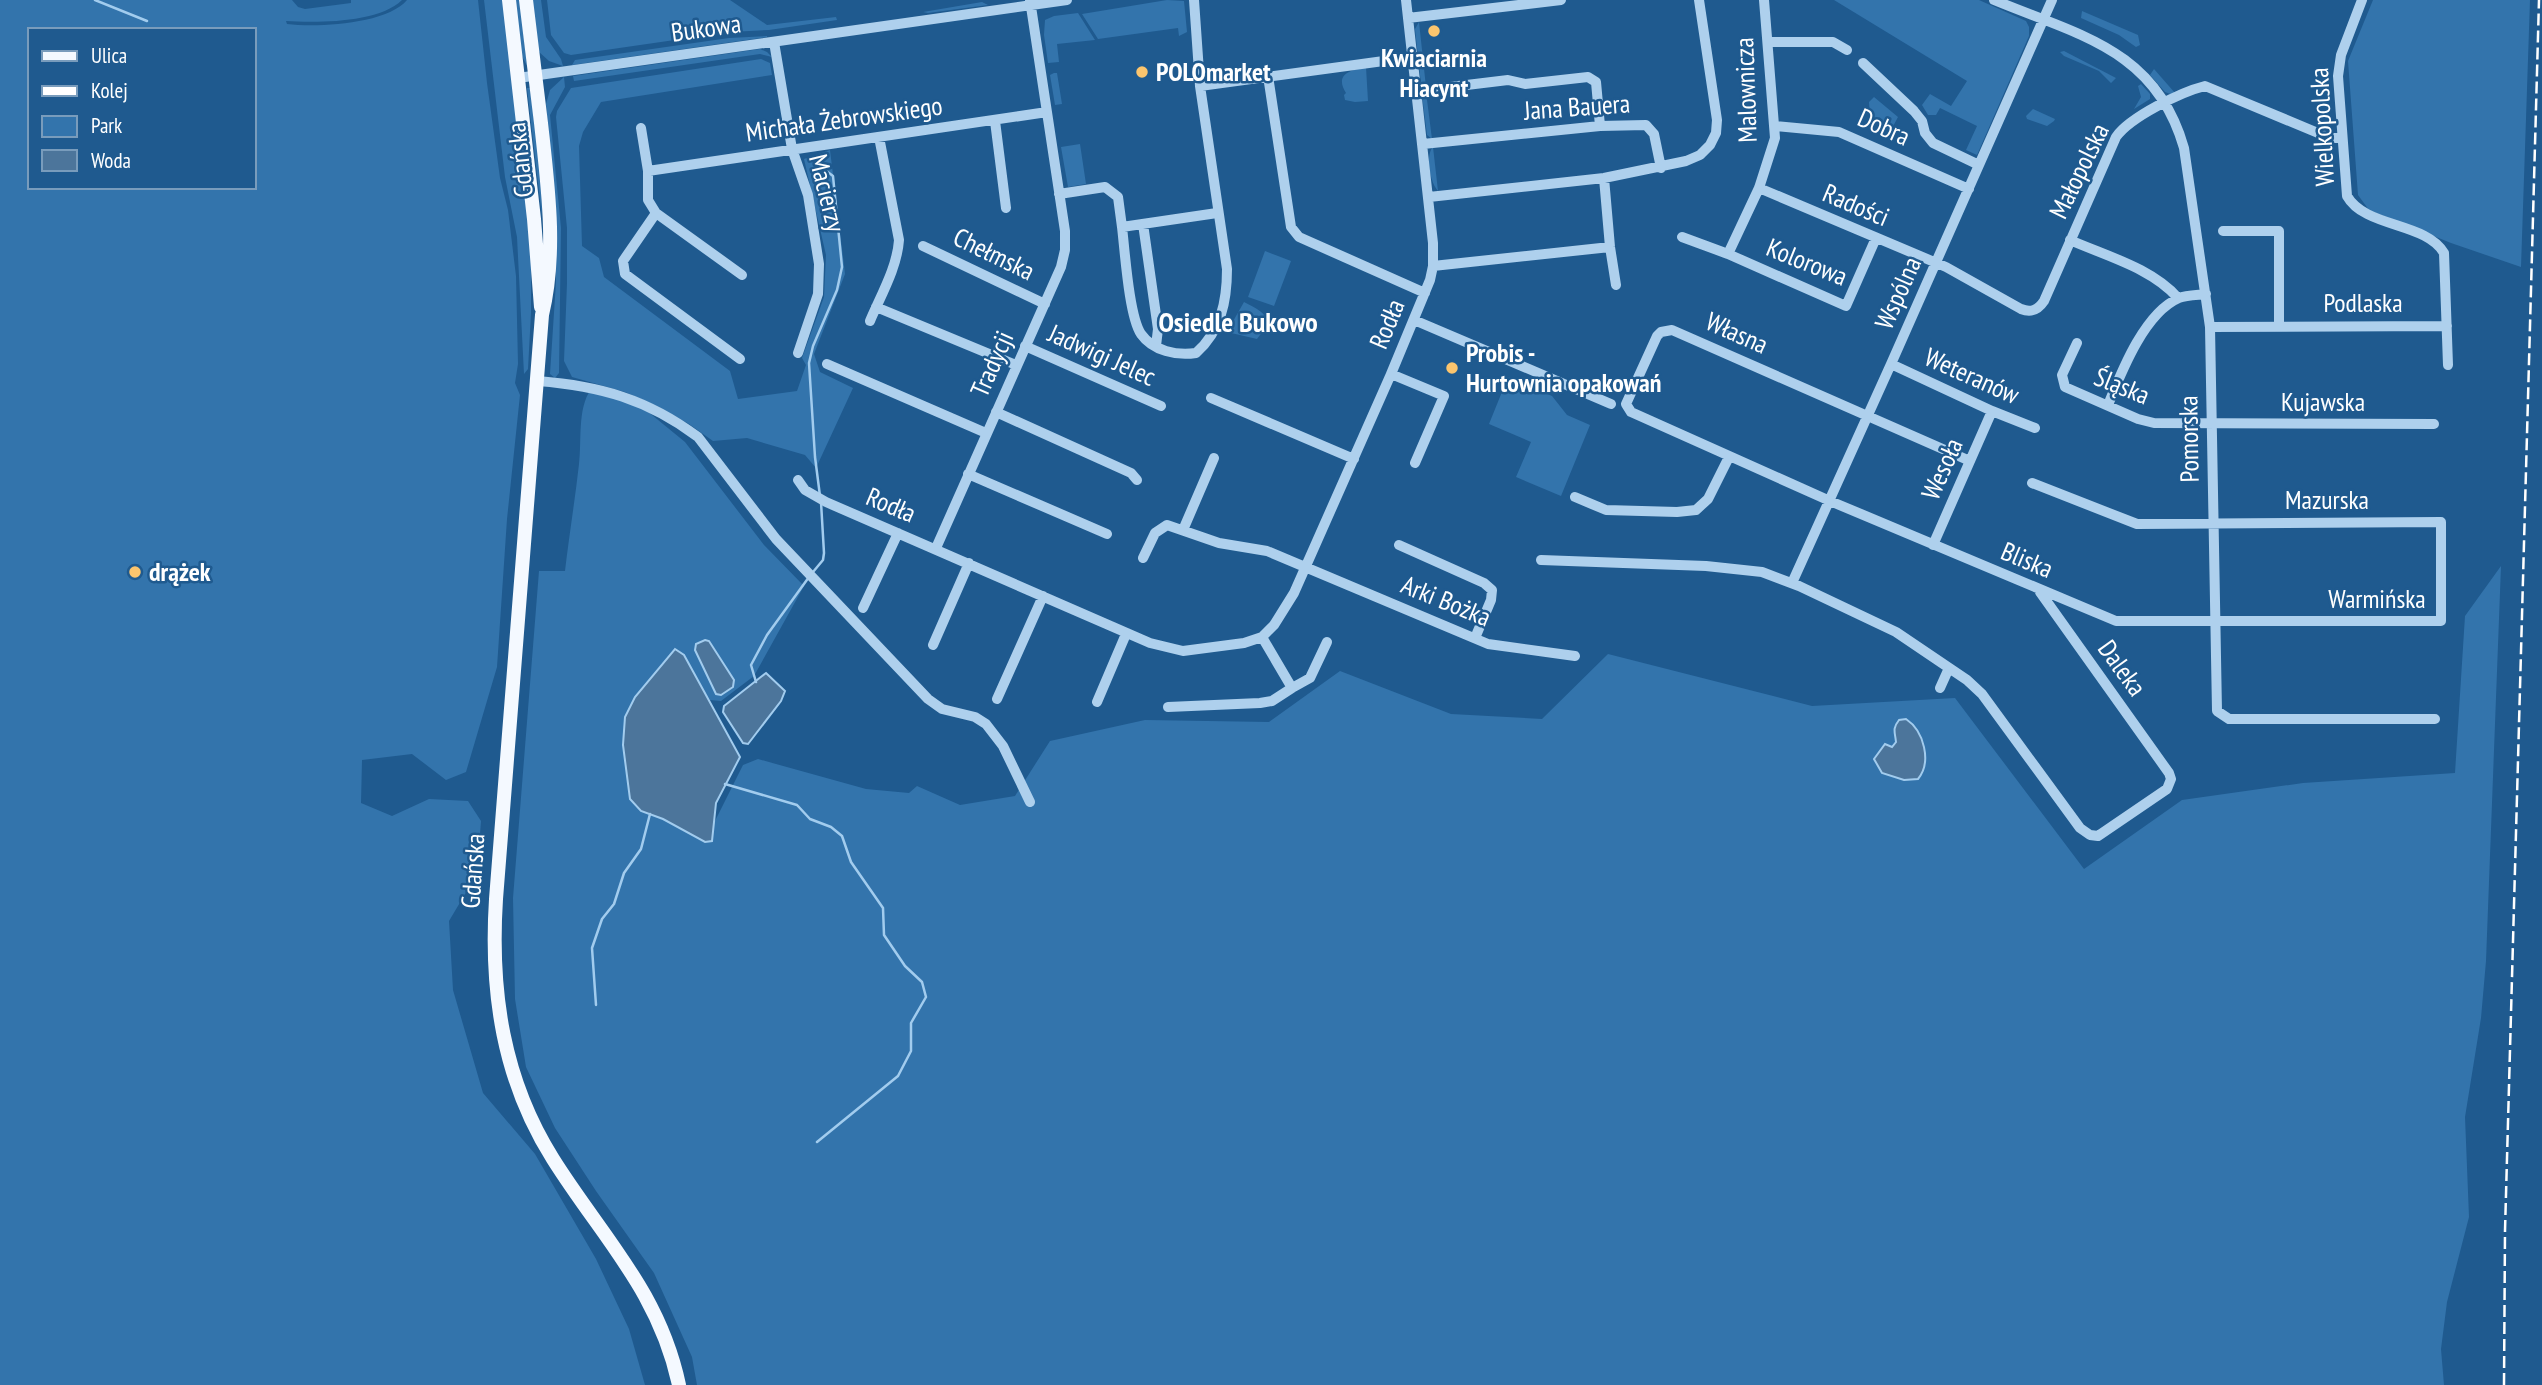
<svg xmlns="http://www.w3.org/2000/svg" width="2542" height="1385" viewBox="0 0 2542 1385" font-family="'PT Sans Narrow',sans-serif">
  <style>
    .green { fill: #3374ac; fill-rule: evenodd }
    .water { fill: #4c759b; stroke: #a2ccee; stroke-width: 2 }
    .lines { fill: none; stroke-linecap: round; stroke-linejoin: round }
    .stream { stroke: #a2ccee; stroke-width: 2.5 }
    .minor { stroke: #aed0ed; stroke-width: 10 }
    .major { stroke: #f4f9ff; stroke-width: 14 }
    .rail { stroke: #fff; stroke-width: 2.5; stroke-dasharray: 12 5; stroke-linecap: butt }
    .poi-dot { fill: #fbc56e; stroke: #1f5a8f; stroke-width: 2.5 }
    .labels { text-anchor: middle; stroke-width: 5; stroke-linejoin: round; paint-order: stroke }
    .street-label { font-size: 26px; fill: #fff; stroke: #1f5a8f }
    .poi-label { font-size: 26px; font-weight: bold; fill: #fff; stroke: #1f5a8f; text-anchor: start }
    .neighbourhood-label { font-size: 28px; font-weight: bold; fill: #fff; stroke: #1f5a8f }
  </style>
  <rect width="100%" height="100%" fill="#1f5a8f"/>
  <path class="green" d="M0,0H292L298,7L305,9L351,3V0H402C379,23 317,23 286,21L287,24C317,28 387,24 407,0H478L487,83L500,178L508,210L516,276L518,364L515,383L520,395L507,519L497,667L466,772L446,780L412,754L362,760L361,803L392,816L429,799L468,801L481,821L477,874L449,921L453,990L483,1093L535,1154L596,1259L629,1329L645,1385H0ZM30,30H254V187H30Z
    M484,0H504L531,246V313L528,369L524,374L517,237L505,177Z
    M514,0H520L527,66L521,54Z
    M531,0H541L546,37L561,59L563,66L549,61L538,51Z
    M547,0H730L767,25L836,17L837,20L769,30L730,32L571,55L564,53L551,35Z
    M1167,0L1184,1L1187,32L1179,36L1178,28L1098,39L1082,14Z
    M1834,0H1979L2026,21L2029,27V36L1977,155L1966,150L1977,126L1940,108L1936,115H1928L1922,105L1930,94L1951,106L1967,81Z
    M2373,0H2530L2521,267L2451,243L2369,210L2358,195L2348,61Z
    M982,2L988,5L928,13L923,12Z
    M2082,11L2138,35L2140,45L2136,47L2119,35L2081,18Z
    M1078,13L1095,40L1057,44L1059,62L1048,63L1044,35L1045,20L1054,16Z
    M1419,22L1426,87L1421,84L1415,29Z
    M767,36V37L572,65L575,60L729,38Z
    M760,49L767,52L772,57L760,54L574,81L573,76Z
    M2064,51L2116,78L2111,83L2099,71L2064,56L2060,52Z
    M761,59L770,63L772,75L601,102L583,132L579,146L582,246L599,258L604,277L730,371L738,399L797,391L806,365L802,358L824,297L826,255L804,159L830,150L845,274L814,354L820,372L853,388L816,468L805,455L747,438L713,441L689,424L655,405L625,392L572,377L564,361L567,283V228L556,117L557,111L571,88Z
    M1366,67L1368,101L1355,102L1345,100L1344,95L1346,93C1334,74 1351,70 1366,67Z
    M2154,69L2175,93L2173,95L2165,92L2150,75Z
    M1054,73H1057L1062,104L1055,105L1050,75Z
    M564,77L565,87L550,115L561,228L559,373L555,378L550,374L556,282V228L546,104L550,90Z
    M2141,84L2150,94V99L2134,109L2141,97L2138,86Z
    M527,88H530L541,174L542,217Z
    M1426,92L1432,139L1427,135L1422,95Z
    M1874,97L1898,117L1890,132L1870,117L1869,102Z
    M2033,109L2055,119L2054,121L2047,126L2027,119L2026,116Z
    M1080,144L1086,184L1068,187L1061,147Z
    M1433,147L1438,191C1430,183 1425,155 1433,147Z
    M1265,251L1291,261L1274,306L1248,297Z
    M1244,302C1265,313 1275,317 1257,339L1227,332Z
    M1508,377L1552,396L1567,415L1590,425L1561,496L1516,477L1531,442L1489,424Z
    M591,389L641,406L685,442L764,545L804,586L754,676L721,701L710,700L677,656L711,829L743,765L758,759L866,789L909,793L917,786L960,805L1015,796L1050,741L1145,720L1269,722L1340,671L1451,714L1542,719L1608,654L1812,706L1955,698L2084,869L2182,800L2303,783L2455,773L2465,616L2501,566L2486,961L2481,1018L2465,1117L2469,1217L2447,1302L2441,1349L2444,1385H697L692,1357L654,1273L596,1191L555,1128L526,1067L515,999L513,898L539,571H565C569,536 575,500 579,464C582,441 577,409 591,389Z"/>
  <path class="water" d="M705,640L709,641L734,680L733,687L721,695L716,694L695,650L696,644Z
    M675,649L684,655L740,757L716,803L712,841L705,842L663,819L641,811L630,799L623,745L625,717L635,697Z
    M766,673L785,691L781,701L748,744L743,743L723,712L724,706Z
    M1906,719C1924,731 1932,762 1918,779L1904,780L1882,773L1874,759L1885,744L1892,747L1896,742C1895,732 1892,729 1899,720Z"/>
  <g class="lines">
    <path class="stream" d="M95,0L147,21
      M814,169L825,170L833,176L842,267L837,290L813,346L809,363L815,457L820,496
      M813,572L823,560L824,553L821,502
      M756,682L751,665L767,635L809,577
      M725,784L797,805L810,819L831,827L842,836L851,862L883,908L884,935L905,966L922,982L926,997L911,1023V1051L898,1076L817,1142
      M596,1005L592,948L602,919L614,904L624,873L641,849L650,814"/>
    <path class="minor" d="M1994,0C2078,35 2156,49 2184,148L2210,327L2217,711L2229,719H2435
      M2362,0L2341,55L2338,76L2347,196C2365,228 2426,222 2444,253L2448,365
      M1408,18L1561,0
      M774,42L792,149L808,195L819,264L818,294L798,353
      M1769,42H1833L1847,50
      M1863,63L1914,111L1922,121L1925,133L1933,143L1979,165
      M1268,76L1291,227L1299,237L1425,293
      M518,78L1067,0
      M1200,86L1413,57
      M1417,91L1508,80L1525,84L1588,77L1596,82L1600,126
      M995,121L1006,208
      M1775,126L1839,132L1969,189
      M641,128L648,171
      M1423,144L1600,126L1646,125L1654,134L1661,168
      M1604,178L1610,247L1616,285
      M1759,188L1946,267L2021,309C2031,313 2038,310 2044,301L2116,137C2130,117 2181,92 2205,86L2330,138H2342
      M1059,194L1105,187L1118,197L1122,227L1217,213
      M1429,197L1604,178L1686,161L1700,155L1710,145L1716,133L1717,120L1699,0
      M656,213L623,261L625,274L740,359
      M1143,224L1158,329L1156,346
      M1122,227C1125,252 1129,316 1141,334C1153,351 1177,356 1196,353C1221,331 1227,301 1227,269L1200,86L1194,0
      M2223,231H2279V326
      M1682,237L1728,254L1846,306L1876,238
      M2070,240C2106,256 2152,268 2178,298
      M923,246L1045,304
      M1728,254L1759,188L1775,138L1764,0
      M1433,266L1610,247
      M742,275L656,213L648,200V171L1047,112
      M876,307L1016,365
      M1414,320L1611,404
      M870,321C881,295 897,268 899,240L879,137
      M2210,327L2447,326
      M2077,343L2062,375L2065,387L2138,419L2154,423L2434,424
      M1025,346L1161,406
      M827,364L986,433
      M1891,364L1992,411L2035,428
      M1391,374L1444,396L1415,463
      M538,381C600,386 647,399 698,437L776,539L928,699L942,709L975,717L986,724L1003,746L1030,802
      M1211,398L1354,459
      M2108,405C2121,373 2144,313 2179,298C2186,295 2197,295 2206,294
      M996,412L1131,473L1137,480
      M1970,461L1672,330L1661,332L1657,336L1626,404L1631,412L1830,501L2116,621H2441V522L2137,524L2032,483
      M968,474L1107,534
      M798,480L805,490L826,502L1150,643L1183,651L1244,643L1262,637L1274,625L1294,593L1391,374L1430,280L1433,266V243L1406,0
      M1575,497L1606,510L1677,512L1696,510L1708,499L1729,457
      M1183,530L1214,458
      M1399,545L1484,583L1492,590L1491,600L1475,638
      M1933,545L1992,411
      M936,548L1061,267L1065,250V231L1030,0
      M1143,558L1155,533L1167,525L1219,543L1267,551L1488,644L1575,656
      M1541,560L1706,566L1762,572L1799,586L1896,632L1967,680L1982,694L2080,828L2090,835L2098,836L2167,789L2171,779L2169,773L2040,592
      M1792,583L1891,364L2052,0
      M863,608L898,533
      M1262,637L1292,688L1310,678L1327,642
      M933,645L969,563
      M1940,688L1949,668
      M997,699L1043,596
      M1097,702L1126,634
      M1168,707L1260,703L1272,701L1292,688"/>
    <path class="major" d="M509,0L534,219L541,307
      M526,0C531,41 536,82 541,123C548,187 557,252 542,315L496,899C490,992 503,1080 553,1159C602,1237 659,1291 679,1385"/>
    <path class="rail" d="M2504,1385L2505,1231L2539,0"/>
  </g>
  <g class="poi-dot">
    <circle cx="1434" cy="31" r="7"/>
    <circle cx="1142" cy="72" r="7"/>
    <circle cx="1452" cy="368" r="7"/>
    <circle cx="135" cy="572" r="7"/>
  </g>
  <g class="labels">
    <g class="street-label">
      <text transform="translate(706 28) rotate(-8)" y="9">Bukowa</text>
      <text transform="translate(1746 90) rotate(-92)" y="9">Malownicza</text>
      <text transform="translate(1577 107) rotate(-4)" y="9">Jana Bauera</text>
      <text transform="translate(844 119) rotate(-8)" y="9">Michała Żebrowskiego</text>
      <text transform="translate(1884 127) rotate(24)" y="9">Dobra</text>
      <text transform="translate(2322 127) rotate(-93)" y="9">Wielkopolska</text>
      <text transform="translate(520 160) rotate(-96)" y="9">Gdańska</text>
      <text transform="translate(2079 171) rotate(-64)" y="9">Małopolska</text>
      <text transform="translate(827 193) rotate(76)" y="9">Macierzy</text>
      <text transform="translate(1856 205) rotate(23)" y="9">Radości</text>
      <text transform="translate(994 254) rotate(26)" y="9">Chełmska</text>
      <text transform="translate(1807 262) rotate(22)" y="9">Kolorowa</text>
      <text transform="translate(1898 293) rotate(-66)" y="9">Wspólna</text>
      <text x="2363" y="312">Podlaska</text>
      <text transform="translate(1387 324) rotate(-67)" y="9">Rodła</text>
      <text transform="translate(1737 333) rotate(24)" y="9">Własna</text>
      <text transform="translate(1102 355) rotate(24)" y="9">Jadwigi Jelec</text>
      <text transform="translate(992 364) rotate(-66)" y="9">Tradycji</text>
      <text transform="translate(1972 376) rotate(24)" y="9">Weteranów</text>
      <text transform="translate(2122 386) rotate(22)" y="9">Śląska</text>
      <text x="2323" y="411">Kujawska</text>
      <text transform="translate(2189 439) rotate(-91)" y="9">Pomorska</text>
      <text transform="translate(1942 469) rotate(-66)" y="9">Wesoła</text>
      <text x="2327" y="509">Mazurska</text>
      <text transform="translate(891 505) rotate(23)" y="9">Rodła</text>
      <text transform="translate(2027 560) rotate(23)" y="9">Bliska</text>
      <text x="2377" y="608">Warmińska</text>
      <text transform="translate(1446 601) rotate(22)" y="9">Arki Bożka</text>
      <text transform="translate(2122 668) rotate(54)" y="9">Daleka</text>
      <text transform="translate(473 871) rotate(-86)" y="9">Gdańska</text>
    </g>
    <g class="poi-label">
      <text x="1434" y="67" text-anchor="middle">Kwiaciarnia<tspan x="1434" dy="30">Hiacynt</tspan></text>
      <text x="1156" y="81">POLOmarket</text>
      <text x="1466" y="362">Probis -<tspan x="1466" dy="30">Hurtownia opakowań</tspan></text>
      <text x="149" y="581">drążek</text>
    </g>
    <g class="neighbourhood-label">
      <text x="1238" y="332">Osiedle Bukowo</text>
    </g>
  </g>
  <rect x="28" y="28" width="228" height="161" fill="#1f5a8f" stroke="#799cbc" stroke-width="2"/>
  <rect x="42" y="51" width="35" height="10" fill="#f4f9ff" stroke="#799cbc" stroke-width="2"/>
  <text x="91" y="63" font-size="21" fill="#ffffff">Ulica</text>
  <rect x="42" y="86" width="35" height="10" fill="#ffffff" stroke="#799cbc" stroke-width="2"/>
  <text x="91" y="98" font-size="21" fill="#ffffff">Kolej</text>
  <rect x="42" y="116" width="35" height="21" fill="#3374ac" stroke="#799cbc" stroke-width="2"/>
  <text x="91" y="133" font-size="21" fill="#ffffff">Park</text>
  <rect x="42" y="150" width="35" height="21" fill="#4c759b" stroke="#799cbc" stroke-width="2"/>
  <text x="91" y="168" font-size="21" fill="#ffffff">Woda</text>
</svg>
